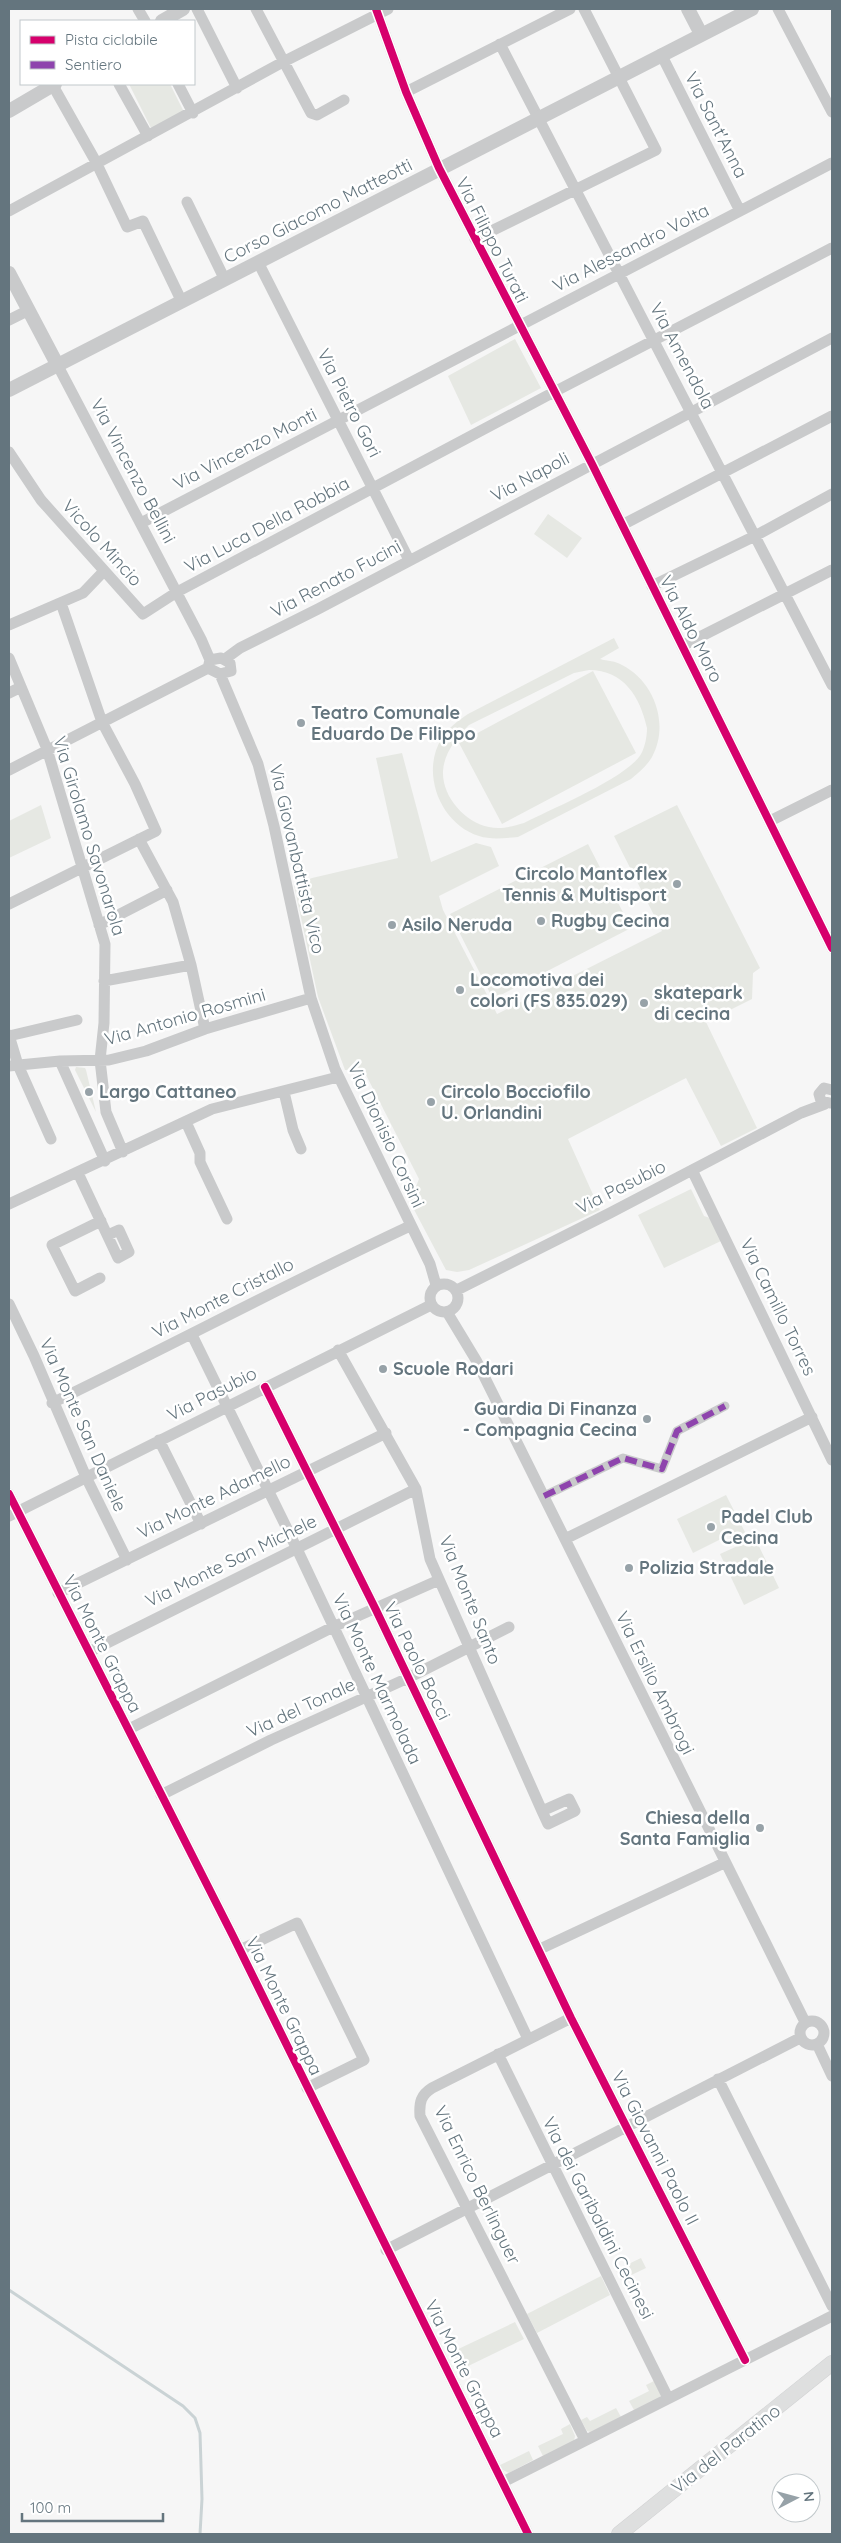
<svg xmlns="http://www.w3.org/2000/svg" width="841" height="2543" viewBox="0 0 841 2543" font-family="Quicksand,sans-serif">
  <style>
    .green { fill: #e6e8e3; fill-rule: evenodd }
    .lines { fill: none; stroke-linecap: round; stroke-linejoin: round }
    .stream { stroke: #cad3d5; stroke-width: 3 }
    .secondary-casing { stroke: #d2d3d4; stroke-width: 16 }
    .pedestrian { stroke: #c9cacb; stroke-width: 9 }
    .minor { stroke: #c9cacb; stroke-width: 11 }
    .tertiary { stroke: #c9cacb; stroke-width: 14 }
    .secondary { stroke: #dedfdf; stroke-width: 15 }
    .quiet { stroke: #8e44ad; stroke-width: 6; stroke-dasharray: 12 6; stroke-linecap: butt }
    .cycleway-casing { stroke: #fff; stroke-width: 11 }
    .cycleway { stroke: #d6006c; stroke-width: 8 }
    .poi-dot { fill: #97a2a8; stroke: #fff; stroke-width: 2 }
    .labels { text-anchor: middle; stroke-width: 5; stroke-linejoin: round; paint-order: stroke }
    .street-label { font-size: 18px; fill: #64757e; stroke: #fff }
    .poi-label { font-size: 18px; font-weight: bold; fill: #64757e; stroke: #fff; text-anchor: start }
  </style>
  <rect width="100%" height="100%" fill="#f6f6f6"/>
  <path class="green" d="M129,84H170L184,112L151,128Z
    M515,339L541,388L471,425L448,376Z
    M548,514L582,538L567,558L534,534Z
    M614,638L619,648L600,659C607,661 616,661 622,665C654,681 670,724 652,757C647,766 638,773 631,779L518,837C505,838 491,840 479,836C440,824 420,772 442,738C449,727 458,721 468,714ZM589,670C624,670 640,697 647,728C647,736 645,747 641,754C627,778 551,809 524,823C513,826 501,830 489,827C465,822 442,797 443,771C444,753 457,737 469,725L574,673Z
    M593,671L636,753L502,824L459,743Z
    M402,753L431,862L476,843L491,847L499,866L439,896L443,910L497,1014L662,931L614,836L677,805L760,968L753,973L752,999L706,1022L757,1128L721,1146L686,1078L568,1139L600,1210L469,1270L457,1272L446,1270L410,1202L419,1179L364,1071L345,1070L318,997L294,885L312,878L398,858L376,758Z
    M41,805L51,838L9,858V821Z
    M588,844L631,928L493,999L450,914Z
    M76,1067L85,1068L86,1070L96,1112L75,1070Z
    M691,1189L704,1216L710,1218L721,1241L664,1268L638,1215Z
    M726,1495L747,1536L733,1542L729,1535L693,1553L677,1519Z
    M755,1538L779,1588L744,1605L720,1554Z
    M641,2258L646,2268L621,2280L616,2270Z
    M601,2276L610,2295L537,2333L527,2314Z
    M515,2322L524,2339L460,2370L452,2352Z
    M654,2381L661,2395L659,2398L634,2410L629,2401L649,2391L646,2385Z
    M616,2408L621,2417L590,2432L587,2431L581,2420L587,2417L590,2421Z
    M570,2424L575,2436L574,2441L543,2456L538,2446L563,2434L561,2429Z
    M529,2451L533,2460L509,2473L503,2470L500,2465Z"/>
  <g class="lines">
    <path class="stream" d="M9,2290L183,2406L195,2418L200,2433L202,2499L200,2534"/>
    <g class="secondary-casing">
      <path id="secondary" d="M619,2534L832,2363"/>
    </g>
    <path class="pedestrian" d="M544,1496L623,1458L662,1469L677,1431L725,1406"/>
    <path class="minor" d="M138,9L145,21
      M197,9L237,88
      M256,9L311,113L317,115L344,100
      M376,9L406,92L439,168L592,464L832,948
      M778,9L832,112
      M500,44L832,685
      M661,54L740,211
      M52,84L96,162L127,227L143,221L182,302
      M119,84L148,136
      M178,84L193,113
      M406,92L570,9
      M187,202L225,280
      M9,211L283,62L388,9
      M475,239L656,150L584,9
      M258,262L409,560
      M9,320L29,310
      M58,366L201,639L210,660
      M9,452L41,500L143,614L177,592L554,392L832,248
      M141,523L832,163
      M622,525L832,416
      M652,586L755,536L832,494
      M9,625L83,593L104,571
      M682,646L832,570
      M9,658L47,749L105,944L104,1023L100,1060L106,1112L123,1152
      M221,658L230,663L231,671L220,674L208,668L210,660Z
      M225,659L240,648L318,609L832,338
      M220,674L258,764L274,826L311,998L335,1069L430,1264L436,1285
      M9,693L21,687
      M9,770L208,668
      M770,821L832,790
      M139,839L173,902L191,965L205,1029
      M9,904L156,831L135,784L102,722L61,603
      M99,925L167,890
      M104,981L191,965
      M9,1035L18,1065L51,1139
      M9,1036L77,1020
      M60,1061L105,1161
      M9,1066L60,1061L109,1060L146,1051L205,1029L311,998
      M284,1092L293,1130L301,1149
      M830,1103L821,1101L819,1094L824,1088L832,1090
      M186,1122L200,1153V1162L227,1219
      M692,1170L832,1460
      M78,1173L118,1258L129,1252L119,1230L108,1235
      M9,1204L212,1109L338,1077
      M100,1278L75,1291L52,1245L101,1221
      M430 1298a14 14 0 1 1 28 0a14 14 0 1 1-28 0Z
      M457,1290L610,1213L801,1113L825,1104
      M9,1304L34,1356L86,1477L127,1560
      M447,1312L476,1360L805,2022
      M192,1335L297,1549L528,2039
      M338,1350L416,1489L430,1559L542,1811L548,1824L575,1811L569,1799L542,1811
      M265,1387L376,1610L571,2018L745,2360
      M52,1403C172,1345 290,1282 410,1226
      M159,1440L201,1524
      M9,1494L232,1934L528,2534
      M9,1516L431,1305
      M565,1539L812,1417
      M58,1593L386,1433
      M89,1652L416,1489
      M129,1729L333,1627L439,1580
      M161,1795L271,1740L408,1678L509,1627
      M540,1949L724,1863
      M240,1950L297,1923L364,2060L307,2088
      M571,2018L432,2088C421,2095 419,2102 420,2116L585,2440
      M800 2033a12 12 0 1 1 24 0a12 12 0 1 1-24 0Z
      M817,2044L832,2076
      M498,2054L668,2398
      M718,2079L832,2306
      M386,2250L800,2038
      M503,2482L832,2316"/>
    <path class="tertiary" d="M688,9L701,34
      M162,21L183,9
      M9,111L55,84
      M9,273L58,366
      M9,390L752,9"/>
    <use href="#secondary" class="secondary"/>
    <path class="quiet" d="M544,1496L623,1458L662,1469L677,1431L725,1406"/>
    <g class="cycleway-casing">
      <path id="cycleway" d="M376,9L406,92L439,168L592,464L832,948
        M265,1387L376,1610L571,2018L745,2360
        M9,1494L232,1934L528,2534"/>
    </g>
    <use href="#cycleway" class="cycleway"/>
  </g>
  <g class="poi-dot">
    <circle cx="301" cy="723" r="5"/>
    <circle cx="677" cy="884" r="5"/>
    <circle cx="541" cy="921" r="5"/>
    <circle cx="392" cy="925" r="5"/>
    <circle cx="460" cy="990" r="5"/>
    <circle cx="644" cy="1003" r="5"/>
    <circle cx="89" cy="1092" r="5"/>
    <circle cx="431" cy="1102" r="5"/>
    <circle cx="383" cy="1369" r="5"/>
    <circle cx="647" cy="1419" r="5"/>
    <circle cx="711" cy="1527" r="5"/>
    <circle cx="629" cy="1568" r="5"/>
    <circle cx="760" cy="1828" r="5"/>
  </g>
  <g class="labels">
    <g class="street-label">
      <text transform="translate(716 125) rotate(63)" y="6">Via Sant'Anna</text>
      <text transform="translate(318 211) rotate(-27)" y="6">Corso Giacomo Matteotti</text>
      <text transform="translate(492 240) rotate(63)" y="6">Via Filippo Turati</text>
      <text transform="translate(631 248) rotate(-27)" y="6">Via Alessandro Volta</text>
      <text transform="translate(682 356) rotate(62)" y="6">Via Amendola</text>
      <text transform="translate(349 403) rotate(63)" y="6">Via Pietro Gori</text>
      <text transform="translate(245 449) rotate(-27)" y="6">Via Vincenzo Monti</text>
      <text transform="translate(133 471) rotate(62)" y="6">Via Vincenzo Bellini</text>
      <text transform="translate(530 477) rotate(-28)" y="6">Via Napoli</text>
      <text transform="translate(267 525) rotate(-28)" y="6">Via Luca Della Robbia</text>
      <text transform="translate(102 543) rotate(48)" y="6">Vicolo Mincio</text>
      <text transform="translate(336 579) rotate(-28)" y="6">Via Renato Fucini</text>
      <text transform="translate(691 629) rotate(63)" y="6">Via Aldo Moro</text>
      <text transform="translate(89 836) rotate(73)" y="6">Via Girolamo Savonarola</text>
      <text transform="translate(297 859) rotate(77)" y="6">Via Giovanbattista Vico</text>
      <text transform="translate(185 1017) rotate(-16)" y="6">Via Antonio Rosmini</text>
      <text transform="translate(386 1135) rotate(65)" y="6">Via Dionisio Corsini</text>
      <text transform="translate(621 1187) rotate(-27)" y="6">Via Pasubio</text>
      <text transform="translate(223 1298) rotate(-27)" y="6">Via Monte Cristallo</text>
      <text transform="translate(778 1307) rotate(64)" y="6">Via Camillo Torres</text>
      <text transform="translate(212 1394) rotate(-27)" y="6">Via Pasubio</text>
      <text transform="translate(83 1425) rotate(66)" y="6">Via Monte San Daniele</text>
      <text transform="translate(214 1497) rotate(-26)" y="6">Via Monte Adamello</text>
      <text transform="translate(231 1561) rotate(-26)" y="6">Via Monte San Michele</text>
      <text transform="translate(470 1600) rotate(68)" y="6">Via Monte Santo</text>
      <text transform="translate(102 1644) rotate(63)" y="6">Via Monte Grappa</text>
      <text transform="translate(417 1661) rotate(64)" y="6">Via Paolo Bocci</text>
      <text transform="translate(377 1679) rotate(65)" y="6">Via Monte Marmolada</text>
      <text transform="translate(655 1683) rotate(64)" y="6">Via Ersilio Ambrogi</text>
      <text transform="translate(301 1708) rotate(-25)" y="6">Via del Tonale</text>
      <text transform="translate(284 2006) rotate(64)" y="6">Via Monte Grappa</text>
      <text transform="translate(655 2148) rotate(63)" y="6">Via Giovanni Paolo II</text>
      <text transform="translate(477 2185) rotate(64)" y="6">Via Enrico Berlinguer</text>
      <text transform="translate(598 2218) rotate(63)" y="6">Via dei Garibaldini Cecinesi</text>
      <text transform="translate(464 2369) rotate(63)" y="6">Via Monte Grappa</text>
      <text transform="translate(726 2449) rotate(-38)" y="6">Via del Paratino</text>
    </g>
    <g class="poi-label">
      <text x="311" y="719">Teatro Comunale<tspan x="311" dy="21">Eduardo De Filippo</tspan></text>
      <text x="667" y="880" text-anchor="end">Circolo Mantoflex<tspan x="667" dy="21">Tennis &amp; Multisport</tspan></text>
      <text x="551" y="927">Rugby Cecina</text>
      <text x="402" y="931">Asilo Neruda</text>
      <text x="470" y="986">Locomotiva dei<tspan x="470" dy="21">colori (FS 835.029)</tspan></text>
      <text x="654" y="999">skatepark<tspan x="654" dy="21">di cecina</tspan></text>
      <text x="99" y="1098">Largo Cattaneo</text>
      <text x="441" y="1098">Circolo Bocciofilo<tspan x="441" dy="21">U. Orlandini</tspan></text>
      <text x="393" y="1375">Scuole Rodari</text>
      <text x="637" y="1415" text-anchor="end">Guardia Di Finanza<tspan x="637" dy="21">- Compagnia Cecina</tspan></text>
      <text x="721" y="1523">Padel Club<tspan x="721" dy="21">Cecina</tspan></text>
      <text x="639" y="1574">Polizia Stradale</text>
      <text x="750" y="1824" text-anchor="end">Chiesa della<tspan x="750" dy="21">Santa Famiglia</tspan></text>
    </g>
  </g>
  <rect width="841" height="2543" fill="none" stroke="#64757e" stroke-width="20"/>
  <rect x="20" y="20" width="175" height="65" fill="#ffffff" stroke="#c1c8cb"/>
  <rect x="30" y="36" width="25" height="8" fill="#d6006c" stroke="#c1c8cb"/>
  <text x="65" y="45" font-size="15" fill="#64757e">Pista ciclabile</text>
  <rect x="30" y="61" width="25" height="8" fill="#8e44ad" stroke="#c1c8cb"/>
  <text x="65" y="70" font-size="15" fill="#64757e">Sentiero</text>
  <g transform="translate(796 2498) rotate(84)"><circle r="24" fill="#ffffff" stroke="#c1c8cb"/>
  <path d="M0-4L9 19L0 12L-9 19Z" fill="#97a2a8"/>
  <text y="-8" font-size="14" font-weight="bold" text-anchor="middle" fill="#64757e">N</text>
  </g>
  <path d="M22 2513v8h141v-8" fill="none" stroke="#64757e" stroke-width="2.5"/>
  <text x="30" y="2513" font-size="15" fill="#64757e" stroke="#ffffff" stroke-width="4" paint-order="stroke">100 m</text>
</svg>
